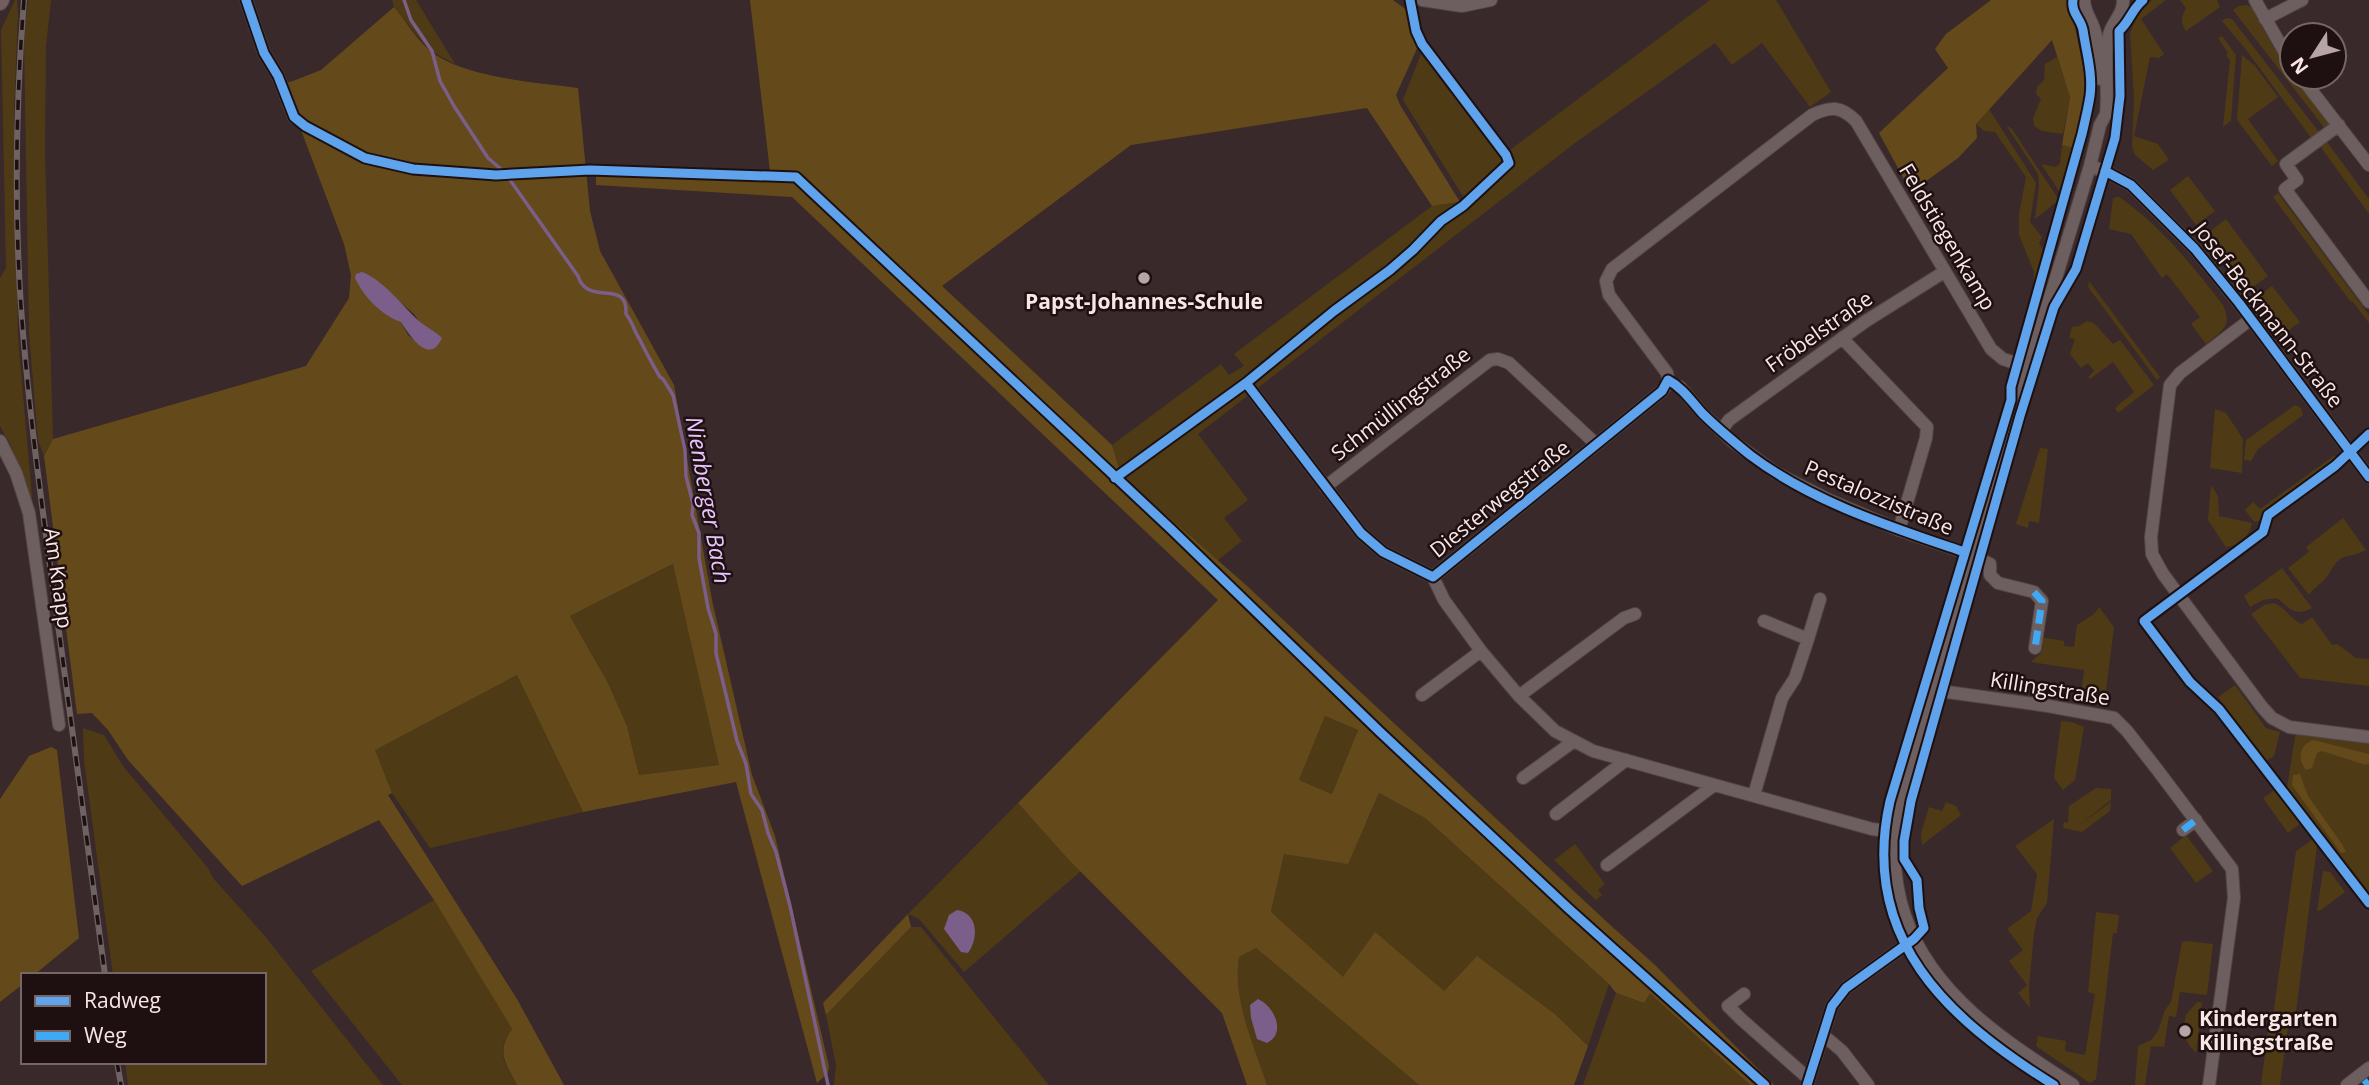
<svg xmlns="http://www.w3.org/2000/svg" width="2369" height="1085" viewBox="0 0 2369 1085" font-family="'Open Sans',sans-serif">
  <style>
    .green { fill: #4f3a16 }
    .forest { fill: #644a1a; fill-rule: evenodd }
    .water { fill: #7b5e8a }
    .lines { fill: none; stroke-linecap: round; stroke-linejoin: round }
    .stream { stroke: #7b5e8a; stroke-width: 3.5 }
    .minor-casing { stroke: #544546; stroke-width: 14 }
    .major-casing { stroke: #544546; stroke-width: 16 }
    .minor { stroke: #6d5f60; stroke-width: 12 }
    .major { stroke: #705e61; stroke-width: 14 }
    .rail-casing { stroke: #6f6263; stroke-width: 6 }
    .rail { stroke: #1e1011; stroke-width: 3.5; stroke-dasharray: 10; stroke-linecap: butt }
    .quiet { stroke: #3fa9f5; stroke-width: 7; stroke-dasharray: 14 7; stroke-linecap: butt }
    .cycleway-casing { stroke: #1e1011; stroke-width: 13 }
    .cycleway { stroke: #60a3ed; stroke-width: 9 }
    .poi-dot { fill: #b7a4a4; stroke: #1e1011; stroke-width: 2.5 }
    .labels { text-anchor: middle; stroke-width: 5; stroke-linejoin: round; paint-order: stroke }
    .street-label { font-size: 21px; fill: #fbe6e6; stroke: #1e1011 }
    .poi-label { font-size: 21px; font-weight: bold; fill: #fbe6e6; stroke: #1e1011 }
    .water-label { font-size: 23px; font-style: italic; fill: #e7c3fe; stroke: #1e1011 }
  </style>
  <rect width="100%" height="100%" fill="#39292a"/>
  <path class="green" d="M15,0H17L18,14L14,112L18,337L33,508L10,444L0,426V278L6,268L1,30Z
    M28,0H51L46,46L45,152L53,439L44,456L38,440L29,333L24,42Z
    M392,0H416L455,64L429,50L394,7Z
    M1710,0H1776L1831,92L1810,107L1762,43L1732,65L1715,43L1575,143L1198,434L1248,500L1224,518L1242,541L1217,561L1132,486L1119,468L1112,445L1221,364L1229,375L1244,366L1234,354L1432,206L1460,202L1464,198L1403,100L1422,51L1502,156Z
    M2152,0H2166L2141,19L2164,54L2159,58L2150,57L2134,136L2158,144L2169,160L2153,170L2135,155L2132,147L2134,99L2130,33L2139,11Z
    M2180,0H2217L2220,7L2186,31C2180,22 2181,18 2186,8Z
    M2247,5L2252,7C2273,52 2301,87 2331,126L2326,130L2233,10L2239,6Z
    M2226,18L2232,19L2319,132L2312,139L2247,51L2222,21Z
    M2222,36L2236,55L2231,121L2223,127L2230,60L2226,55L2228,53L2218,38Z
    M2242,55L2255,66L2278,97L2248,119L2278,161L2272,166L2237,120Z
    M2057,57L2070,97L2063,134L2042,131L2034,126L2033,118L2041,99L2036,94L2037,87L2044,80L2045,64Z
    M1989,109L2036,183L2030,222L2042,237L2039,243C2051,261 2044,278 2040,298L2037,301L2033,295L2034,272L2019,235V214L2026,177L1995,132L1984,131L1976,124Z
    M2006,125L2012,129L2059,200L2035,219L2039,185L2038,174Z
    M2327,142L2369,199V214L2320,146Z
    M2062,145L2075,148L2061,194L2041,164L2056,167L2060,163Z
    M2188,176L2215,211L2196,225L2170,190Z
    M2278,193L2369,315V323L2353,302L2350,301L2273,197Z
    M2119,197C2160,225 2193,266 2223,305C2233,326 2222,331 2206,344L2191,324L2200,317L2167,274L2162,278L2131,234L2109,229L2113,198Z
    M2226,219L2268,276L2245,293L2204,236Z
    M2089,281L2160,377L2157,380L2088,287Z
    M2272,286L2300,322L2281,336L2254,300Z
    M2087,321L2094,323L2113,344L2120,340L2154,385L2118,413L2115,408L2134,392L2113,362L2090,379L2088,377L2094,371L2088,363L2081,368L2070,354L2075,339L2069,338L2072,327L2079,326Z
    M2295,405L2301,408L2303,415L2258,449L2251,461L2244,460L2246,440Z
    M2215,409L2226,413L2243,439L2242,473L2210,468Z
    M2040,448L2048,449L2039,523L2029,521L2028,528L2016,524Z
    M2335,455L2337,461L2334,465L2263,515L2260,521L2254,522L2245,510L2253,502L2260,509Z
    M2211,485L2218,496L2219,516L2252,523C2250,536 2238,547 2226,547L2208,520Z
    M2343,518L2366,550C2359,554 2352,555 2344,557C2333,562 2332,571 2325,579C2319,586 2316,585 2309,595L2288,568L2309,552L2306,547Z
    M674,564L719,765L639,775L627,726L608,683L570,616Z
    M2282,568L2312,608C2294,617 2291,609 2277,598L2263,600L2250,607L2244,596Z
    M2274,603C2285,607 2290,619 2302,624L2312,617L2332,645L2337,644L2356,658L2369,659V686L2300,678L2251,614L2264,605Z
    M2099,607L2114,627L2106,691L2098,690L2097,698L2081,695L2084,670L2031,662L2041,653L2043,645L2040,641V637L2064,641V646L2074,647L2077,625L2094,614Z
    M517,675L583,812L430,848L392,793L374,750Z
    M2235,685L2266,728L2280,732L2274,756L2266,761L2218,697Z
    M1325,716L1358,730L1332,794L1299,780Z
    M2061,721L2072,722L2084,727L2075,780L2063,790L2054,778Z
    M83,728L104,735L123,766L208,868L213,878L264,935L383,1085H128L125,1062H264V975H113L84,761Z
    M2296,731L2369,744V894L2287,787Z
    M2096,788L2111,789V800L2079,825L2111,802L2110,811L2082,832L2063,828L2064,822L2068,823L2069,806Z
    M2276,789L2301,823L2288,833L2263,798Z
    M1379,793L1425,818L1609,984L1588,1046L1555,1014L1477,956L1444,991L1343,978L1271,912L1284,854L1367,822Z
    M1946,802L1956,806L1961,815L1922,845L1921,833L1929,807L1942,811Z
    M1018,803L1081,871L964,972L919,919L908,914Z
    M2054,819L2047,903L2037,918L2034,934L2029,986L2030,1008L2018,993L2027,985L2009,961L2023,950L2007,929L2031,911L2037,874L2015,846Z
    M2186,835L2213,871L2196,883L2170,848Z
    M2313,839L2317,846L2296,1012H2290L2280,1085H2261L2270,1015H2273L2296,851Z
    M1575,844L1605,884L1598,890L1602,895L1596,900L1554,860Z
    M2323,871L2330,872L2345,892L2321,910L2317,911Z
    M434,900L512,1029C495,1052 505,1063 517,1085H402L311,971Z
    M2096,912L2119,915L2117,933H2113L2096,1079L2090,1083L2036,1046L2038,1036L2066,1041L2065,1051L2085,1055L2095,994L2088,992Z
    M911,927H921L1049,1085H834L836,1065L826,1015Z
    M2188,941L2213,944L2207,995L2180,992L2176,1017L2169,1016L2164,1047L2151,1046L2145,1085H2135L2138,1046L2151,1040L2158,1031L2165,1010L2171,1002L2182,942Z
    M1256,948L1419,1085H1267C1254,1045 1232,1000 1239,957Z
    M1650,992L1750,1085H1583L1616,993L1644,1003Z
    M2197,1002H2202L2196,1053L2189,1045L2182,1032L2186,1015Z"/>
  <path class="forest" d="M750,0H1393L1408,11L1419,44L1396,95L1400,105L1460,202L1432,206L1367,108L1131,145L942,286L1112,445L1119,468L1133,486L1246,585L1608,923L1655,965L1774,1085H1750L1650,993L1644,1003L1616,993L1609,984L1425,818L1379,793L1348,864L1284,854L1271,912L1343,977L1375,932L1444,991L1477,956L1555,1014L1588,1046L1574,1085H1419L1256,948L1239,957C1232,999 1254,1045 1267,1085H1247L1222,1013L1070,861L1018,803L1218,600L792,197L596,185V175L771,180ZM1325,716L1358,730L1332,794L1299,780Z
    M1991,0H2067L2071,8L2087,86L2075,148L2062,145L2070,97L2052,40L1976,124L1977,138L1958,158L1918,187L1925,198L1917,203L1879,133L1948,68L1935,49L1946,34Z
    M394,7C405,20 415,37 428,49C461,78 536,82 578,88L590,211L600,251L674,385L712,600L752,775L775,836L829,1066L828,1073L817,1083L736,782L583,812L517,675L375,750L392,793L388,795L517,999L564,1085H517C505,1062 496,1052 512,1029L434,900L379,820L242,886L128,760L108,730L92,713L77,714L44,456L53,439L306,366L349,298L351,275L344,244L298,122L291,116L276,85L293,81L321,70ZM382,286L414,314L436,347L426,349L408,335ZM673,564L719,765L639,775L627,726L608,683L570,616Z
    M2313,740L2369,754V763L2366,765L2322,751L2317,753L2312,768L2306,770C2297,758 2299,746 2313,740Z
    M51,747L57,750L79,938L34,975H23V984L0,1002V799L29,756Z
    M2300,774L2308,796L2342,844L2346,852L2341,853L2292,785L2293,775Z
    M908,914L911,927L826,1015L823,1003Z"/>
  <path class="water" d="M362,272C385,281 401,305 419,321C426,327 435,331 442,338C429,367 409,334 401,322C381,315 364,297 355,278L356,274Z
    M957,910C978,913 979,938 968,953L961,952L944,929L949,915Z
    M1258,999C1274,1006 1287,1033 1267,1043L1257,1039L1251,1018L1250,1005Z"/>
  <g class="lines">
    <path class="stream" d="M404,0L411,20L432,51L440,81L454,106L488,158L502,170L510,180L578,276C588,308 628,277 626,314C633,323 634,331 640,340C646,353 653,365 660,377L663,379L673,395L685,450L686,476L693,504L692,515L699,533V558L708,608L716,634V653L737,741L746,764L751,794L762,810L768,833L776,852L790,906L828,1085"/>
    <g class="minor-casing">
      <path id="minor" d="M246,0L264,53L278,76L294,117
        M1422,0L1462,6L1491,0
        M2084,0C2084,12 2092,20 2095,32C2099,47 2100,64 2100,79
        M2255,0L2292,65
        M2265,19L2302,0
        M2301,77L2369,165
        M2339,125L2286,164L2297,180L2285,189L2369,302
        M2090,166L2105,171L2131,185L2195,249L2239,303L2369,477
        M2251,319L2180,373L2170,385L2151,537L2152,554L2163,574L2262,707L2272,718L2289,727L2369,737
        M1842,338L1927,427L1926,438L1899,530
        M1246,383L1361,533L1383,552L1433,577L1662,391C1667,385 1669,381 1667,373L1609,295L1606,281L1612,269L1812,115C1831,106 1841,106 1856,121L1991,349L2003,359L2028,367
        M1680,387L1702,413L1732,441L1776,473L1829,500L1899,530L1972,555L1990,564V575L1998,583L2034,592L2042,601L2035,648
        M1721,431L1729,420L1866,321L1944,272
        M0,441L16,473L29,513L59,725
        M1325,487L1490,360L1498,359L1509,363L1596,444
        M1433,577L1444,600L1481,651L1519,696L1555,731L1593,751L1872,829L1896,832
        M1808,639L1820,599
        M1933,690L2048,706L2114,718L2127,731L2156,768L2232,869L2234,898L2209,1085
        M1422,695L1481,651
        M1519,696L1624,618L1635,614
        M1523,778L1574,741
        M1754,795L1782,698L1795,678L1808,639L1764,621
        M1556,814L1626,760
        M2183,830L2196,820
        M1607,865L1713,786
        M1744,994L1728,1006L1741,1019L1809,1079
        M1823,1035L1842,1051L1868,1085
        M1807,1085L1832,1006L1846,988L1914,939
        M2073,1085C2006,1042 1932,995 1905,916C1896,890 1893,860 1896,832C1900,797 1912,763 1922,730C1932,698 1940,665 1950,633C1994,477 2043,322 2090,166L2100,125L2106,114C2109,89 2103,60 2109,35C2112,22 2124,14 2123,0
        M2347,1085L2369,1068"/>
    </g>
    <g class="major-casing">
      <path id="major" d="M0,3L2,0"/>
    </g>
    <use href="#minor" class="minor"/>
    <use href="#major" class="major"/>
    <g class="rail-casing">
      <path id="rail" d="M24,0C16,102 14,205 21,307C29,418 45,528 60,639C75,751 90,863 105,975
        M117,1062L121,1085"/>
    </g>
    <use href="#rail" class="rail"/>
    <path class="quiet" d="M2034,592L2042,601L2035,648
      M2183,830L2196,820
      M2364,1085L2369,1081"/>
    <g class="cycleway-casing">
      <path id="cycleway" d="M246,0L264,53L278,76L294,117L305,126L365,158L413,169L496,175L590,170L796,177L1172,530L1379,731L1568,908L1765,1085
        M2105,171L2131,185L2195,249L2239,303L2369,477
        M1246,383L1361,533L1383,552L1433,577L1662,391L1668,380C1683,388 1691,401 1702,413C1717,428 1734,442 1750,455C1812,502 1891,527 1964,552
        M2369,434L2335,466L2268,515L2263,532L2144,621L2190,682L2219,709L2369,903
        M1115,478L1246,383L1334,311L1390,270L1413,250L1441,221L1463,206L1509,163L1506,155L1422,44L1416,31L1410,0
        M1807,1085L1832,1006L1846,988L1914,939L1924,928L1919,908L1917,880L1904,859V841L1911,801L2020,416L2054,307L2076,269L2115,138L2120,96L2119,31C2130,21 2132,9 2143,0
        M2054,1085C1947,1019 1859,938 1890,801L2011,400V387L2082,134C2085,121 2088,109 2090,96C2093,74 2086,51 2083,30C2081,19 2071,13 2073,0"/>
    </g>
    <use href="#cycleway" class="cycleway"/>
  </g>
  <g class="poi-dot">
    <circle cx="1144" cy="278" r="7"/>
    <circle cx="2185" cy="1031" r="7"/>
  </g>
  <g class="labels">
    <g class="street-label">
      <text transform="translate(1947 237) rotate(59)" y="7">Feldstiegenkamp</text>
      <text transform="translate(2268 315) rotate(52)" y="7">Josef-Beckmann-Straße</text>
      <text transform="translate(1819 332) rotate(-35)" y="7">Fröbelstraße</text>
      <text transform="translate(1401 404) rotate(-38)" y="7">Schmüllingstraße</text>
      <text transform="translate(1879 498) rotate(23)" y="7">Pestalozzistraße</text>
      <text transform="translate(1500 499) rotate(-39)" y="7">Diesterwegstraße</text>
      <text transform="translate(58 578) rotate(82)" y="7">Am Knapp</text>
      <text transform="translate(2050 689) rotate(9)" y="7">Killingstraße</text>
    </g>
    <g class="poi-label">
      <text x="1144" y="309">Papst-Johannes-Schule</text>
      <text x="2199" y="1026" text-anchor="start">Kindergarten<tspan x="2199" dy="24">Killingstraße</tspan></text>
    </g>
    <g class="water-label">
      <text transform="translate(708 500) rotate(80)" y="8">Nienberger Bach</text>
    </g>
  </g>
  <rect x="21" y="973" width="245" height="91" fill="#1e1011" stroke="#766666" stroke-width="2"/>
  <rect x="35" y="996" width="35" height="10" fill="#60a3ed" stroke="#766666" stroke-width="2"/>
  <text x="84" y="1008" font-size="21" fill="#fbe6e6">Radweg</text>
  <rect x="35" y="1031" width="35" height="10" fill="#3fa9f5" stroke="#766666" stroke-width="2"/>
  <text x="84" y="1043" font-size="21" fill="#fbe6e6">Weg</text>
  <g transform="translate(2313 56) rotate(234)"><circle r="33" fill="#1e1011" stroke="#766666" stroke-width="2"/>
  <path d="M0-5L12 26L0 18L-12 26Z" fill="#b7a4a4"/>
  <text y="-10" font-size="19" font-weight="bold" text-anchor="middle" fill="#fbe6e6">N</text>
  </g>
</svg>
